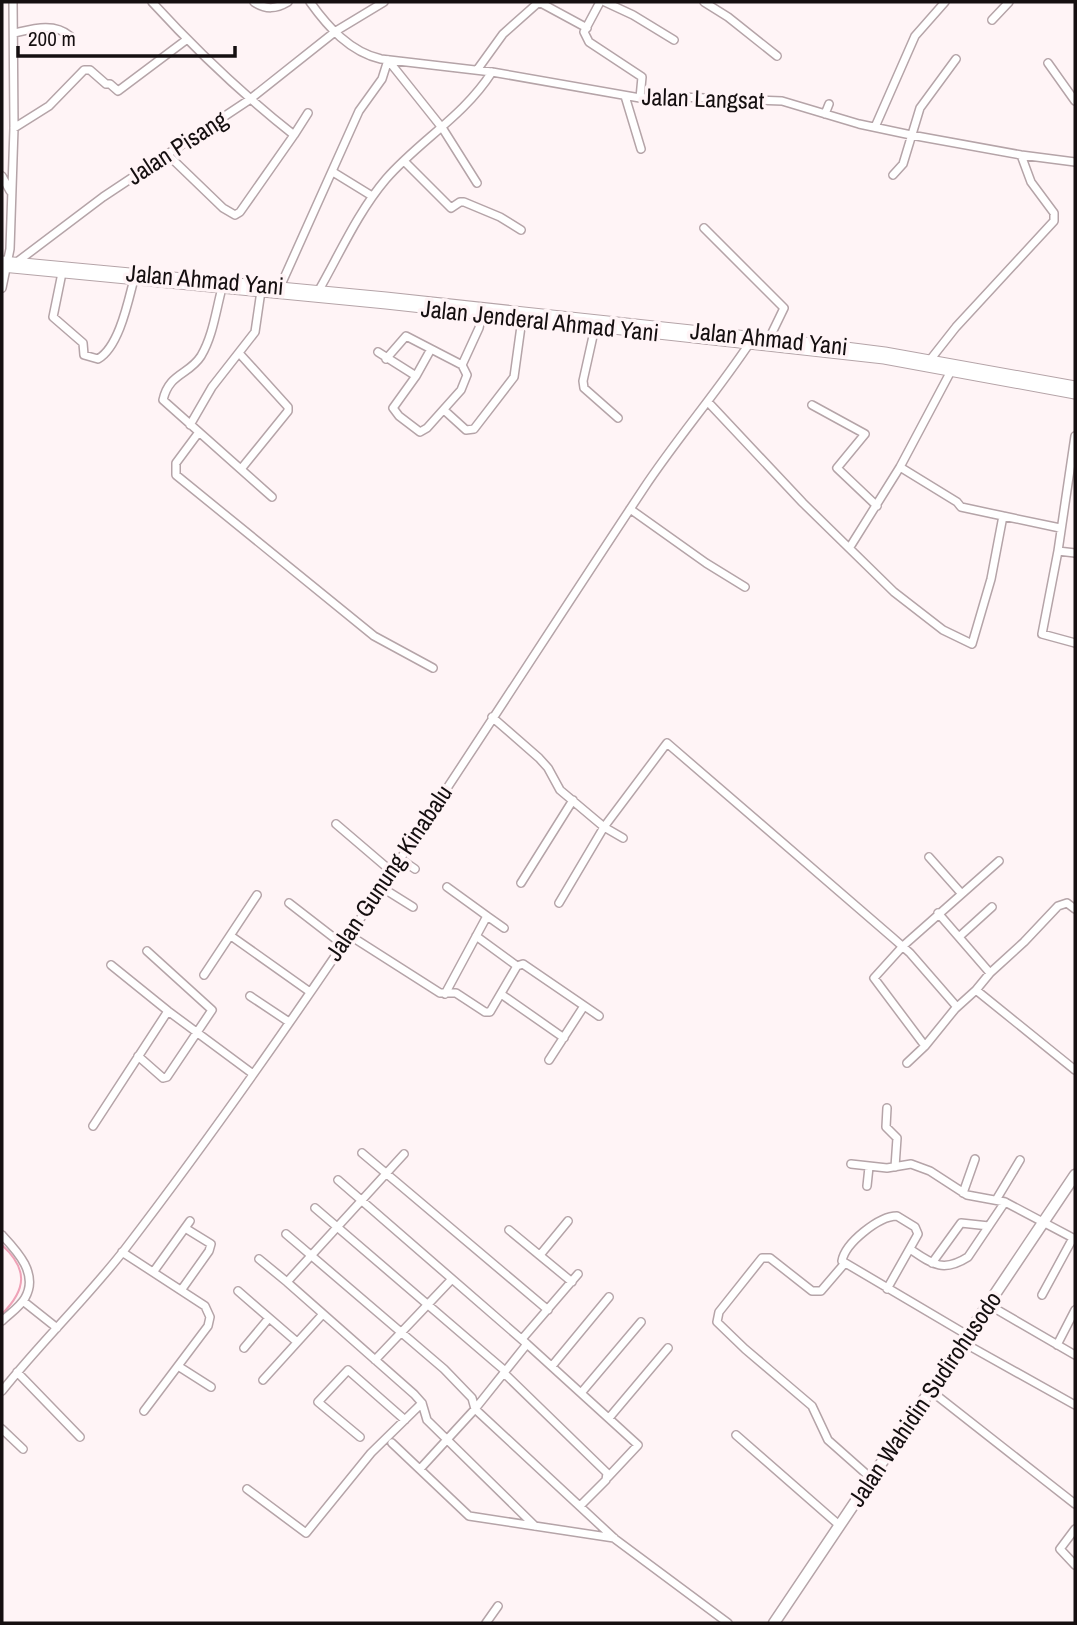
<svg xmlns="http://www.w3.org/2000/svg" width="1077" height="1625" viewBox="0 0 1077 1625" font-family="'Archivo Narrow',sans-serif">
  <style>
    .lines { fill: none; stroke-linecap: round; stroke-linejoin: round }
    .stream { stroke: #efa2b7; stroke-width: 2 }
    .minor-casing { stroke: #b5a4a8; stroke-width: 10 }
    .major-casing { stroke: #b5a4a8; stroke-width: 11 }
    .highway-casing { stroke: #b5a4a8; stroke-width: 13 }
    .minor { stroke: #fff; stroke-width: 7 }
    .major { stroke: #fff; stroke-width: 9 }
    .highway { stroke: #fff; stroke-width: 10 }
    .labels { text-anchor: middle; stroke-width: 7; stroke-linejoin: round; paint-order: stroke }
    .street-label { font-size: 24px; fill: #150f10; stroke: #fff4f6 }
  </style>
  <rect width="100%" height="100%" fill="#fff4f6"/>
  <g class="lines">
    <path class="stream" d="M2,1245C28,1269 27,1289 2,1314"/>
    <g class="minor-casing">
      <path id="minor" d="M152,2C196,50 242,94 294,135L240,212L235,215L223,208L167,154
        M254,2C266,10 276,9 288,2
        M310,2C328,27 350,52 381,59L492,72L640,98L679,97L782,101L859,124L911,135L1021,155L1075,162
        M539,2L587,28
        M600,2L584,32L589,42L642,77L640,98
        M605,2L633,15L674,40
        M704,2L728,17L777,56
        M992,20L1009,2
        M14,33C32,29 54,22 70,36
        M388,60L443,129L477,183
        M1048,63L1075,101
        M477,70L503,34L539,2
        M625,96L641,149
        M825,114L829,104
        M875,127L915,36L945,2
        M14,128L49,106L84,70H90L106,84H110L118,91L186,40
        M294,135L308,113
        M405,162L451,208L460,202H464L500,217L521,230
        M333,172L372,196
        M893,175L903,164L920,108L956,59
        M2,176L10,191
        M704,228L784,308L769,339
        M17,262L103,197L249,100L336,31L384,2
        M62,273L53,317L83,343L84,355L98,359C119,347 128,302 134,279
        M280,287L359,111L382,79L388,60
        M2,288L10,249L14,128L13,2
        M222,288C216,310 213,336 201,356C189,375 169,373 163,400L272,497
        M319,290C340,253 358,212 386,179C420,140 463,117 492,72
        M595,327L583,381L584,388L618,418
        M431,349L416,376L393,408L399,416L420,432L427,428L461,390L467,375L462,365L479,328L482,314
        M378,352L416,376
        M239,353L288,407V411L241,469
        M386,359L406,336L462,365
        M930,360L956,327L1054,221V213L1031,182L1021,155
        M708,402L803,503L894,592L943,630L972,644L991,579L1003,516L1060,528
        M812,405L865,434L837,468L877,506
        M444,410L466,430L474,429L514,377L522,319
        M190,425L212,387L255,332L261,291
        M199,432L176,463V475L374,636L433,668
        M1075,436L1058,551L1075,553
        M900,467L957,502L961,507L1003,516
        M630,509L706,563L745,587
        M850,547L900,467L951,371
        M1058,551L1042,634L1075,643
        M492,717L539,758L548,768L560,790L604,827L623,838
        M336,824L391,871
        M929,857L961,893
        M399,858L415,869
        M521,883L573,800
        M381,887L413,907
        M447,887L487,916
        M289,903L342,944
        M559,903L604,827L667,743L893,938L910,953L957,1007
        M938,913L990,973L976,990L1075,1070
        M349,935L440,993H456L485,1012H490L517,966L523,964L599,1016
        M231,936L310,992
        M476,936L517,966
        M960,936L992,907
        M111,965L168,1011L253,1074
        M990,973L1024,942L1058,906L1067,903L1075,909
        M204,975L257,895
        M976,990L955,1009L925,1046L874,978L903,946L999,861
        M445,994L487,916L504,928
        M501,994L564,1038
        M250,996L289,1022
        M138,1056L163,1078L167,1077L212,1010L147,951
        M549,1060L584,1006
        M907,1063L925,1046
        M887,1108L886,1127L897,1138L895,1167
        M93,1126L168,1011
        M362,1153L548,1310
        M404,1154L287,1282L414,1394L422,1403L427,1420L535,1526
        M851,1164L887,1168L911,1164L930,1171L967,1195L1005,1202
        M338,1180L527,1344L638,1445L608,1477
        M867,1186L869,1167
        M963,1193L975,1159
        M996,1200L1020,1160
        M315,1208L504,1370
        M509,1230L572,1282
        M286,1234L444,1369L472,1398L475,1409L615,1539L728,1623
        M2,1235C17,1251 39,1274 25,1298C20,1307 9,1314 2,1321
        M910,1249C932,1264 943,1273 968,1257L1005,1202L1075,1239
        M122,1252L205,1306L210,1317L208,1326L144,1411
        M540,1255L568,1221
        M259,1259L287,1282
        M845,1263L821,1291H812L770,1258H762L719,1312L717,1322L745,1349L812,1406L828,1440L872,1479
        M932,1263L961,1223L989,1226
        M154,1271L190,1221
        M182,1289L209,1251L211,1244L185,1228
        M887,1289L918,1234L915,1227L897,1216C879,1216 845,1243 842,1261L969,1336
        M238,1291L297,1342
        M1042,1295L1073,1238
        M23,1301L57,1328
        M989,1305L1075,1355
        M522,1339L578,1274
        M964,1343L1075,1405
        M1057,1345L1075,1310
        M244,1348L269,1318
        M375,1360L452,1279
        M178,1366L211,1387
        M552,1366L609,1297
        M17,1372L80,1437
        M505,1374L607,1473L606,1480L580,1506
        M263,1380L322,1315
        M2,1391C41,1342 87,1298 125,1249C312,1005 475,743 644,488C678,437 718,391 751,341
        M931,1391L1075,1504
        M581,1393L641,1322
        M609,1418L668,1348
        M2,1429L23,1449
        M736,1435L839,1525
        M360,1437L318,1402L348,1370L405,1420
        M392,1443L469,1516L614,1538
        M420,1469L475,1409L527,1344
        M247,1489L306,1533L371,1453L422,1403
        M1075,1529L1060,1549L1075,1565
        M486,1623L498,1606"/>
    </g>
    <g class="major-casing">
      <path id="major" d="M2,261L386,297L830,345L885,352L1075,386
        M2,267L386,304L884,359L1075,394"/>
    </g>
    <g class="highway-casing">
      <path id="highway" d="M774,1623L1075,1175"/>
    </g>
    <use href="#minor" class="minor"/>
    <use href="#major" class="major"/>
    <use href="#highway" class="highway"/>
  </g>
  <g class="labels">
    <g class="street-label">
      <text transform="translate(703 99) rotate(2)" y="8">Jalan Langsat</text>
      <text transform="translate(177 148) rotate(-33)" y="8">Jalan Pisang</text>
      <text transform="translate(205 280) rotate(5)" y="8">Jalan Ahmad Yani</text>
      <text transform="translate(540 321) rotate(6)" y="8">Jalan Jenderal Ahmad Yani</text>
      <text transform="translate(769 339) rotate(6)" y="8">Jalan Ahmad Yani</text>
      <text transform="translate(389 873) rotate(-56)" y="8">Jalan Gunung Kinabalu</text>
      <text transform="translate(925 1399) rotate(-56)" y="8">Jalan Wahidin Sudirohusodo</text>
    </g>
  </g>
  <rect width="1077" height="1625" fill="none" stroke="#150f10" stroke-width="7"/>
  <path d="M18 46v10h217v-10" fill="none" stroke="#150f10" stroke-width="3.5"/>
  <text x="28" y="46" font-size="21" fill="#150f10" stroke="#fff4f6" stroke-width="5" paint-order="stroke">200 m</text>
</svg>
